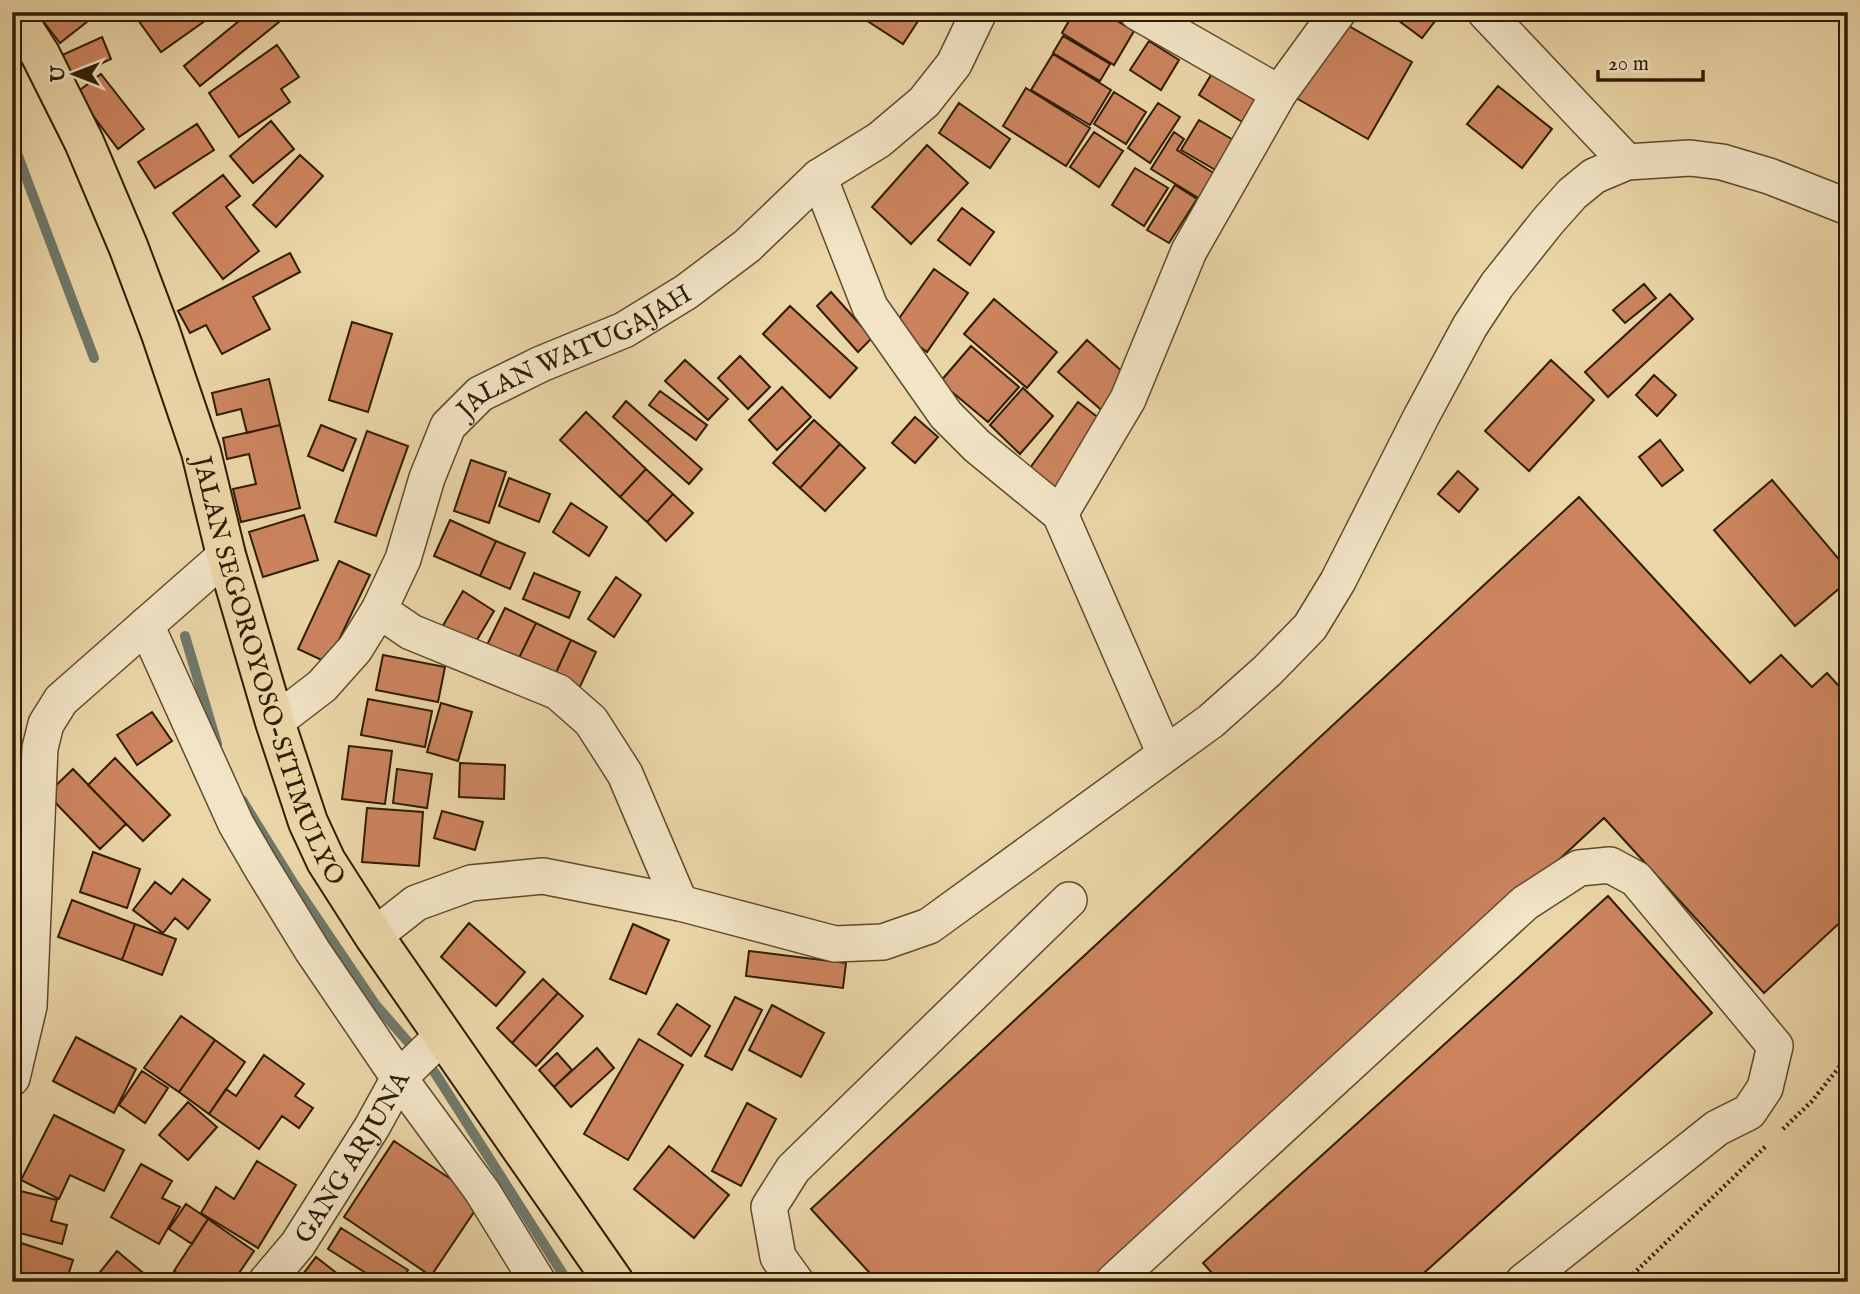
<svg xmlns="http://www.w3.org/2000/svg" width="1860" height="1294" viewBox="0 0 1860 1294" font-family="'IM FELL English',serif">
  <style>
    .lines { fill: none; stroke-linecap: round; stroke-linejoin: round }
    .stream { stroke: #6f796b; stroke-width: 10 }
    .building { fill: #cc845f; stroke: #2e1d03; stroke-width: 2 }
    .minor-casing { stroke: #5d4b2c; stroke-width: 38 }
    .major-casing { stroke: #2e1d03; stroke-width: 42 }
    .path { stroke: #2e1d03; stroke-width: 4.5; stroke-dasharray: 2 3.5; stroke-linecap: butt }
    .minor { stroke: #f2e4c6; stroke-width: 35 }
    .major { stroke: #ebd6a8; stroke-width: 38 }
    .labels { text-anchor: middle; stroke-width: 5; stroke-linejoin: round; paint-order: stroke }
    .street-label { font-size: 26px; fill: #2e1d03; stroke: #f2e4c6 }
  </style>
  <rect width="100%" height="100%" fill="#ebd6a8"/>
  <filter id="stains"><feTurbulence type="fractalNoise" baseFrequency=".00286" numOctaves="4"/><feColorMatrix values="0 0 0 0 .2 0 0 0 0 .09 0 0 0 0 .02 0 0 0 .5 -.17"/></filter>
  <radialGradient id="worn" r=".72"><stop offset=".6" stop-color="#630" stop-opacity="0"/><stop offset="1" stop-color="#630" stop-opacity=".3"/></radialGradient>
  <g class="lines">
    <path class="stream" d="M12,140L94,358
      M185,636L217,744
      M242,800L292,881L375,1004L435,1073L568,1282"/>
  </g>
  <path class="building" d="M36,12H82L88,21L60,43Z
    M149,12H205L209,18L161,52L138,20Z
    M250,12H272L279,22L200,86L184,66Z
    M911,12L920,18L903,44L855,13Z
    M1074,12H1102L1134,31L1114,65L1062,33Z
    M1387,12H1442L1422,38Z
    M1340,21L1412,62L1368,139L1296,98Z
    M1063,36L1110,64L1100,81L1053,53Z
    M102,37L111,59L70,78L60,56Z
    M1149,41L1179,60L1161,90L1130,70Z
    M277,45L299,77L281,89L290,102L239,137L209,93Z
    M1053,54L1111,90L1090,125L1031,90Z
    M1217,65L1266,96L1247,125L1199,95Z
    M101,74L144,129L118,149L76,93Z
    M1498,86L1552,129L1522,168L1467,124Z
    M1026,88L1090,128L1066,166L1003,126Z
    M1114,92L1146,112L1126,144L1094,124Z
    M959,103L1010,139L990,168L939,133Z
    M1158,103L1180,117L1150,163L1128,148Z
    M1199,120L1242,145L1224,175L1181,150Z
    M271,121L294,149L253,183L230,156Z
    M197,124L214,150L155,188L138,162Z
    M1094,132L1123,151L1099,187L1070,167Z
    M1174,132L1184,139L1177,150L1220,177L1205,202L1151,169Z
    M927,145L968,183L911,244L872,207Z
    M300,155L323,176L276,227L253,205Z
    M1135,168L1168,188L1144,226L1112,205Z
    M223,175L240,196L226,207L259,251L223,279L173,213Z
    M1175,185L1197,199L1169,243L1147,230Z
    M962,208L994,232L970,265L938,240Z
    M290,253L300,272L253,297L270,329L222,354L206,325L190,333L178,311Z
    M934,269L968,293L927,352L893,327Z
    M1644,284L1656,298L1625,323L1613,310Z
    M831,292L872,338L858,352L817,306Z
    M1670,294L1693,319L1608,397L1585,372Z
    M994,299L1057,352L1027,388L964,334Z
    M790,306L857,368L830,398L763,334Z
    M352,322L392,334L368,412L329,400Z
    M1087,340L1135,383L1106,414L1058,372Z
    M971,346L1019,387L988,422L940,382Z
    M740,356L770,387L748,409L718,378Z
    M685,360L728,399L708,420L665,381Z
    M1551,360L1594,400L1529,471L1485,431Z
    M1654,375L1676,395L1657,416L1636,395Z
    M269,379L280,425L247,433L241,409L217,415L212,393Z
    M782,387L811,417L777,450L749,420Z
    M1023,388L1053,416L1020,454L990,425Z
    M660,391L707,425L696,440L649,405Z
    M626,401L702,469L689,484L613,417Z
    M1078,402L1109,426L1060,491L1030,468Z
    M586,412L646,469L620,497L560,440Z
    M915,417L938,437L915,463L892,443Z
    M814,420L840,444L800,488L773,463Z
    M280,425L300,508L241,522L233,489L256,484L249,454L227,459L223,438Z
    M321,425L356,439L343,471L308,456Z
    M367,431L408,446L376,536L335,522Z
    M1660,440L1683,470L1662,486L1639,457Z
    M840,444L865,468L825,511L800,488Z
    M471,460L506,472L489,523L454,511Z
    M646,469L673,494L647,522L620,497Z
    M1458,471L1478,489L1459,512L1438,494Z
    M509,478L550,494L539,522L499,506Z
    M1772,480L1848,570V581L1795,626L1714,530Z
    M673,494L693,513L666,541L647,522Z
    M1579,497L1750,683L1781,655L1812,687L1827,673L1848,696V915L1764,993L1604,818L1103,1282H878L811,1209Z
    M571,503L607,527L589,556L553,532Z
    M304,515L318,560L263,577L249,532Z
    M450,520L496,541L480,576L434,556Z
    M496,541L525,553L510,589L480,576Z
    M339,561L370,575L328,663L298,649Z
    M534,573L580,592L569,618L523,599Z
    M616,577L641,595L614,637L588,619Z
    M463,591L494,611L472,648L441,629Z
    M505,608L536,623L517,662L486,647Z
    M536,623L571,640L553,679L517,662Z
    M571,640L596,652L578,691L553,679Z
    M383,655L445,667L438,702L376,690Z
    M368,699L432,711L425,747L361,735Z
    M441,703L472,712L458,761L427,752Z
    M152,712L172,741L137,765L117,735Z
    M349,746L392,751L385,804L342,799Z
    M115,758L170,815L143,841L88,785Z
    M460,763L505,765L504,799L459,797Z
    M12,769H27V805L12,806Z
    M73,769L126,824L100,849L47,794Z
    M397,769L432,774L427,808L393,803Z
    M367,808L423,812L419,866L362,862Z
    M442,811L483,822L475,850L434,838Z
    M12,813L18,814L13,851H12Z
    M93,852L140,869L127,908L80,892Z
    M183,879L210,900L188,929L175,918L163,933L133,910L155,882L171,894Z
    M1608,896L1712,1013L1414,1282H1220L1203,1263Z
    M72,900L135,924L122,960L58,937Z
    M469,923L525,972L496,1006L441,957Z
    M135,924L176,939L162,975L122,960Z
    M633,924L669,940L646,994L610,979Z
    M749,951L846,963L843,988L746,976Z
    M543,979L558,993L512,1043L497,1028Z
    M558,993L583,1016L536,1066L512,1043Z
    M735,997L762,1010L732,1070L705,1056Z
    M677,1004L710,1026L691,1056L658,1034Z
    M772,1005L824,1033L801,1077L749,1050Z
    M181,1016L215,1040L179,1092L144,1068Z
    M76,1037L136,1069L114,1113L53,1081Z
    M639,1039L683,1065L628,1160L584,1134Z
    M215,1040L245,1062L209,1114L179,1092Z
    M597,1048L614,1068L571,1107L554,1087Z
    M557,1053L572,1070L554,1087L539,1070Z
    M264,1055L304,1084L295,1096L313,1108L299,1128L282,1116L259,1149L209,1114L226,1089L236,1096Z
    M142,1071L168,1088L145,1123L119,1105Z
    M188,1102L217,1127L188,1160L159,1135Z
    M747,1103L776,1119L741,1186L712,1171Z
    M54,1115L124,1150L104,1191L70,1175L59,1199L21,1180Z
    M394,1141L482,1200L431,1276L344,1217Z
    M669,1146L729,1195L694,1238L634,1189Z
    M257,1161L296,1185L258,1248L201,1213L216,1187L234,1199Z
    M141,1164L172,1181L162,1198L180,1207L159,1244L111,1217Z
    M12,1189L57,1200L51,1221L67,1225L62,1244L12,1231Z
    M186,1204L208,1219L192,1244L169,1229Z
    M208,1219L254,1251L233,1282H190L174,1271Z
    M341,1228L408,1270L401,1282H380L328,1249Z
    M12,1240L73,1260L66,1282H12Z
    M117,1251L154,1282H92Z
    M316,1257L343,1278L340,1282H297Z"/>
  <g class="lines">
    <g class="minor-casing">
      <g id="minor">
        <path d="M1137,12L1279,93L1338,12"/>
        <path d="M1485,12L1627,162"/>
        <path d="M819,177L870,307L946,415L977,446L1060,514L1165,754"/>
        <path d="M1060,514L1128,399L1189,251L1279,93"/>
        <path d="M379,610L411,632L558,692L591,721L625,774L680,903"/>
        <path d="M146,625L236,824L261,867L312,950L399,1078L482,1191L538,1282"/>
        <path id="s1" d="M275,722L322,686L355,649L379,610L403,559L427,478L448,426L480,394L541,364L624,330L686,292L747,246L819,177L879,140L924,102L954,64L979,12"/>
        <path d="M374,936L416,903L471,883L543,876L680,903L835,944L883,942L929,926L1211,721L1267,671L1310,627L1338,581L1421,417L1470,326L1497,285L1548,221L1572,194L1594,176L1627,162L1690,158L1722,162L1769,176L1848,207"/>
        <path d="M12,1078L29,1006L40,748L46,724L61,700L226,555"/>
        <path id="s2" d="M266,1282L298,1244L372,1127L399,1078L443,1035"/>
        <path d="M796,1282L778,1257L769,1207L793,1169L1069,900"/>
        <path d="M1113,1282L1525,903L1579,868L1610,865L1636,879L1775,1046L1765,1088L1749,1112L1717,1128L1523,1282"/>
      </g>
    </g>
    <g class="major-casing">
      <g id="major">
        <path id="s3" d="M13,12L40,54L84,142L128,246L160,331L201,452L226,555L275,722L308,822L326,861L374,936L614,1282"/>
      </g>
    </g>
    <path class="path" d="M1783,1129L1812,1101L1848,1056
      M1625,1282L1767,1145"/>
    <use href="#minor" class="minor"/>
    <use href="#major" class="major"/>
  </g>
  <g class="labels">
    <g class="street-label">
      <text dy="9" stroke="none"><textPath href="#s1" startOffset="500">JALAN WATUGAJAH</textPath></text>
      <text dy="9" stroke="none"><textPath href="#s3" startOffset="709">JALAN SEGOROYOSO-SITIMULYO</textPath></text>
      <text dy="9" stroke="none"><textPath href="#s2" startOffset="152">GANG ARJUNA</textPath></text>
    </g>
  </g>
  <rect width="1860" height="1294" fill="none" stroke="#ebd6a8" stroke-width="42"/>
  <rect x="14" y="14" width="1832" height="1266" fill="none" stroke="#2e1d03" stroke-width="3.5"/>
  <rect x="21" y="21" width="1818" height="1252" fill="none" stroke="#2e1d03" stroke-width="2"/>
  <g transform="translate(74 74) rotate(270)" stroke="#f2e4c6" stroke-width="5" paint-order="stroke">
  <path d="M0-5L12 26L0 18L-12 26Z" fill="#2e1d03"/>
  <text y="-10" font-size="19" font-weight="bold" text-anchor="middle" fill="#2e1d03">U</text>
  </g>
  <path d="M1598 70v10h105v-10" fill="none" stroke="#2e1d03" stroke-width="3.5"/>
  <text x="1608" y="70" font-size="21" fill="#2e1d03" stroke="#f2e4c6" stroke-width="5" paint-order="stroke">20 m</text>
  <rect width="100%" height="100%" filter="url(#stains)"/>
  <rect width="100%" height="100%" fill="url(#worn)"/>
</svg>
